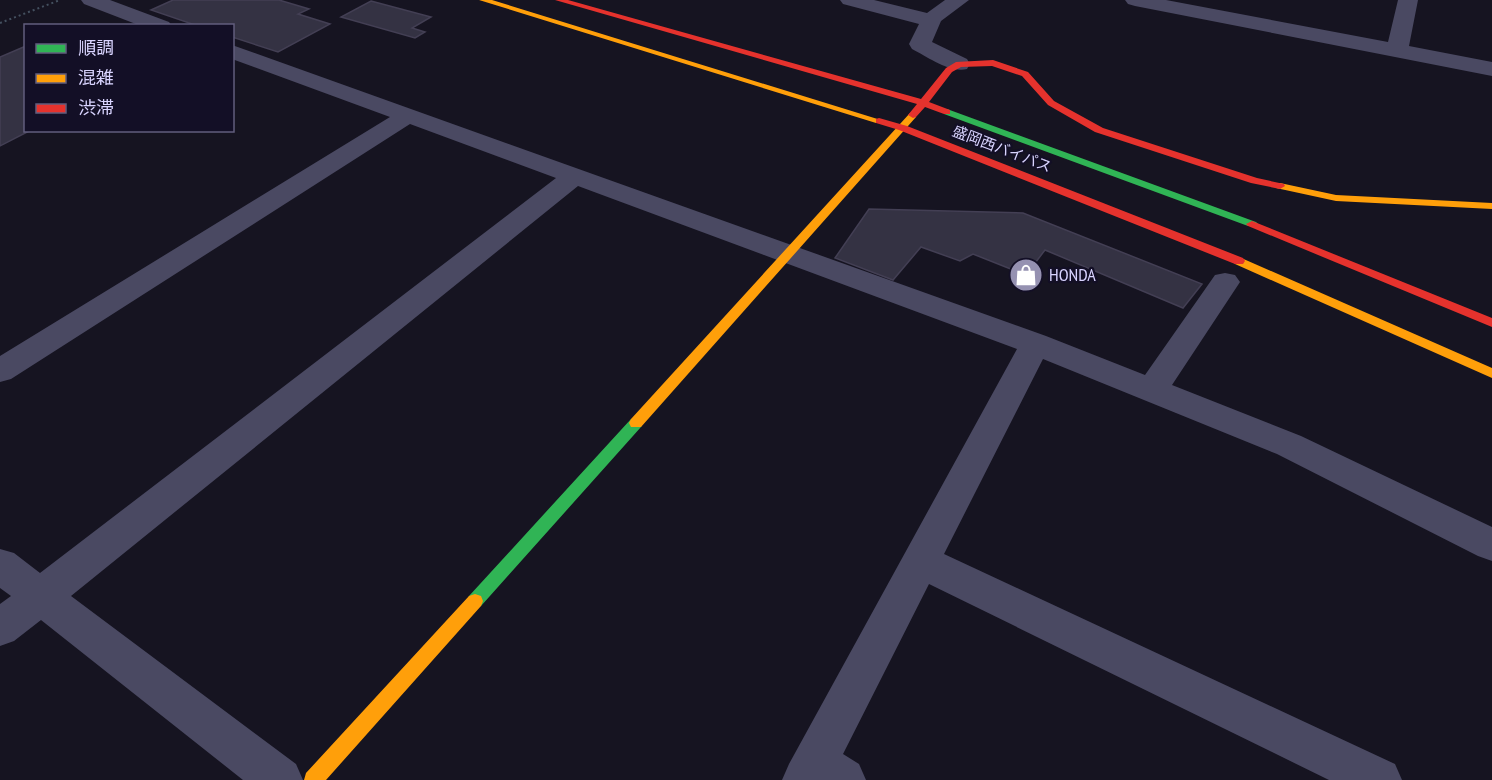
<svg xmlns="http://www.w3.org/2000/svg" width="1492" height="780" viewBox="0 0 1492 780" font-family="'PT Sans Narrow','Noto Sans JP',sans-serif">
  <style>
    .building { fill: #343243; stroke: #433f54; stroke-width: 1.5 }
    .lines { fill: none; stroke-linecap: round; stroke-linejoin: round }
    .path { stroke: #44505f; stroke-width: 2; stroke-dasharray: 2 3; stroke-linecap: butt }
    .street { fill: #4a4962; fill-rule: evenodd }
    .fast { fill: #30b455; fill-rule: evenodd }
    .slow { fill: #ff9f0a; fill-rule: evenodd }
    .jam { fill: #e5322d; fill-rule: evenodd }
    .labels { text-anchor: middle; stroke-width: 4.5; stroke-linejoin: round; paint-order: stroke }
    .far-street-label { font-size: 15px; fill: #d9d4ff; stroke: #130f26 }
    .poi-label { font-size: 18px; fill: #d9d4ff; stroke: #130f26; text-anchor: start }
  </style>
  <rect width="100%" height="100%" fill="#161421"/>
  <path class="building" d="M173,0H279L309,9L298,14L330,24L278,52L232,37V26H198L151,10Z
    M371,1L431,17L412,28L425,32L415,38L341,17Z
    M26,46V130H31L0,146V57Z
    M869,209L1023,213L1202,284L1183,308L1045,250L1026,275L973,254L960,261L921,247L893,280L835,258Z"/>
  <g class="lines">
    <path class="path" d="M0,23L60,0"/>
    <path class="street" d="M81,0H110L169,22L172,26H141L84,4Z
      M840,0H874L927,13L945,0H969L941,21L932,42L967,59L970,64L967,69C949,73 928,57 912,49L909,44L919,24L843,4Z
      M1125,0H1166L1388,42L1398,0H1418L1409,46L1492,62V76L1135,6L1128,4Z
      M232,45L1046,336L1145,375L1215,275L1225,273L1235,275L1240,282L1172,385L1301,436L1492,527V561L1478,556L1277,454L1043,359L944,554L1395,764L1402,780H1329L929,584L843,754L859,764L866,780H782L789,764L1017,349L578,186L71,596L296,764L303,780H243L41,620L14,641L0,646V604L11,596L0,588V549L14,553L40,573L556,178L410,124L11,379L0,382V356L390,117L232,59Z"/>
    <path class="fast" d="M947,109L1256,222L1258,224L1256,226H1248L944,114V110Z
      M636,418L641,419L643,423L641,427L481,606L475,608L469,606L467,601L469,596L631,419Z"/>
    <path class="slow" d="M479,0H492L884,121L876,123Z
      M913,112L916,113V117L641,427H631L629,423L631,419L910,113Z
      M1280,183L1336,195L1492,203V209L1336,201L1276,188V184Z
      M1239,257L1492,368V378L1235,264L1233,261L1235,258Z
      M475,594L481,596L483,601L481,606L326,780H304L306,773L469,596Z"/>
    <path class="jam" d="M555,0H568L921,99L946,68L956,62L993,60L1028,72L1054,101L1103,128L1257,178L1284,184L1285,186L1280,189L1251,183L1095,132L1048,105L1022,76L992,66L961,67L952,72L929,102L950,110V114H944L925,107L916,117L913,118L908,115L917,104Z
      M879,118L907,126L1243,258L1245,261L1243,264H1235L899,130L876,123V119Z
      M1252,221L1492,318V327L1248,226L1246,224Z"/>
  </g>
  <defs>
    <g id="shop-disc" transform="scale(1.725)"><circle r="9.5" fill="#9591b1" stroke="#130f26"/><path d="M-5-2.5h2.3a2.7 3.5 0 0 1 5.4 0H5L5.5 6h-11ZM-1.5-2.5h3a1.5 2.3 0 0 0-3 0Z" fill="#fff"/></g>
  </defs>
  <g fill-rule="evenodd">
    <use href="#shop-disc" x="1026" y="275"/>
  </g>
  <g class="labels">
    <g class="far-street-label">
      <text transform="translate(1002 149) rotate(21)" y="5">盛岡西バイパス</text>
    </g>
    <g class="poi-label">
      <text x="1049" y="281">HONDA</text>
    </g>
  </g>
  <rect x="24" y="24" width="210" height="108" fill="#130f26" stroke="#625e7d" stroke-width="1.5"/>
  <rect x="36" y="44" width="30" height="9" fill="#30b455" stroke="#625e7d" stroke-width="1.5"/>
  <text x="78" y="54" font-size="18" fill="#d9d4ff">順調</text>
  <rect x="36" y="74" width="30" height="9" fill="#ff9f0a" stroke="#625e7d" stroke-width="1.5"/>
  <text x="78" y="84" font-size="18" fill="#d9d4ff">混雑</text>
  <rect x="36" y="104" width="30" height="9" fill="#e5322d" stroke="#625e7d" stroke-width="1.5"/>
  <text x="78" y="114" font-size="18" fill="#d9d4ff">渋滞</text>
</svg>
